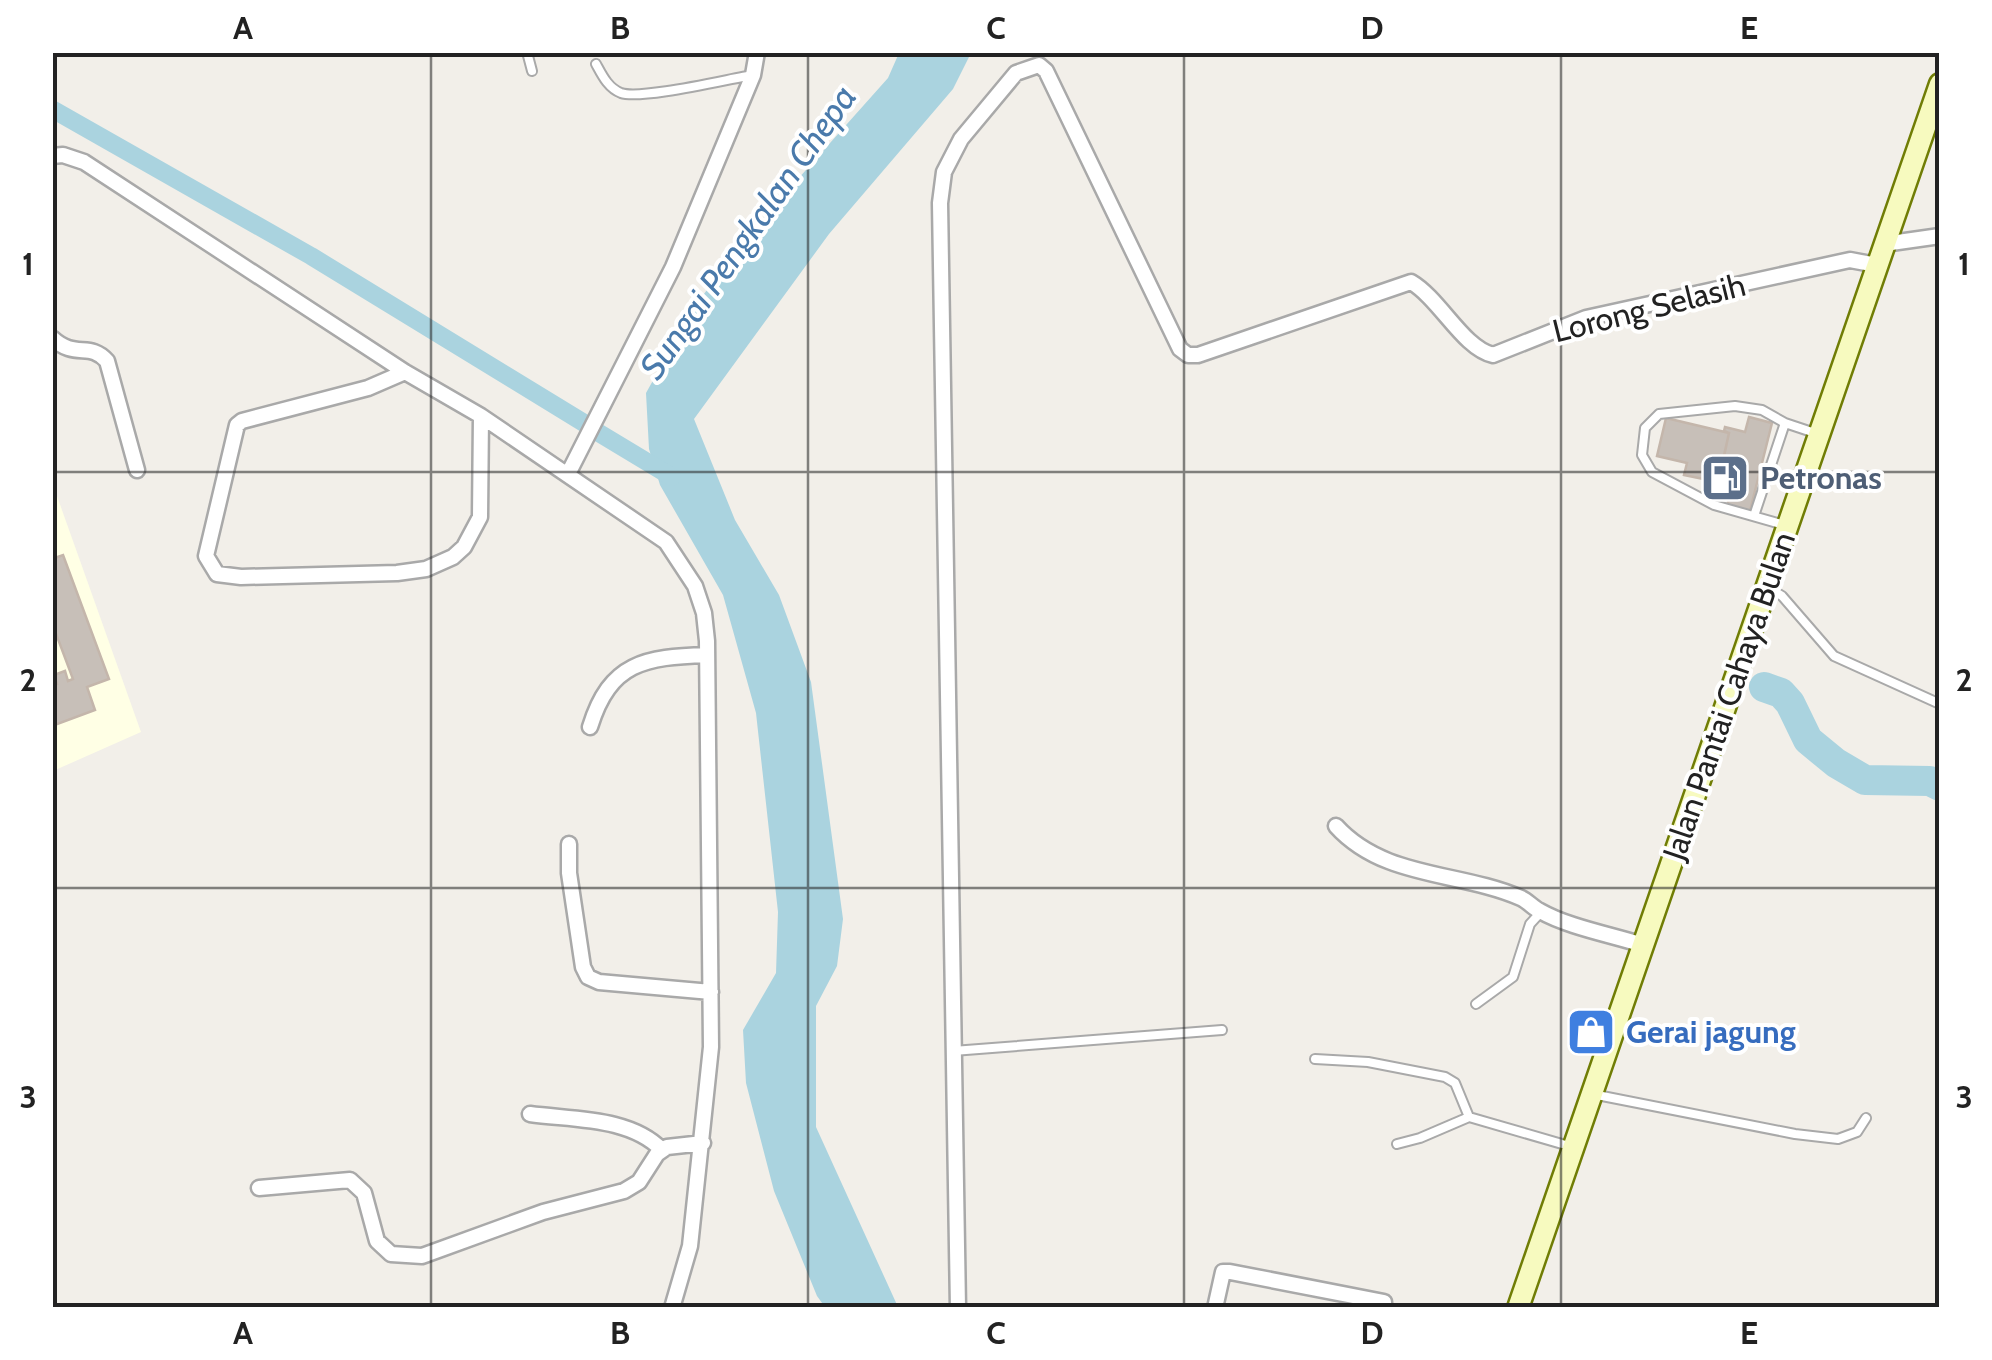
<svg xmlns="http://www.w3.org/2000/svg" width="1992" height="1360" viewBox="0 0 1992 1360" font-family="Cabin,sans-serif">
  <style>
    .education { fill: #ffffe5 }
    .water { fill: #aad3df }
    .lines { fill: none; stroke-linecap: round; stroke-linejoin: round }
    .canal { stroke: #aad3df; stroke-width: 18 }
    .river { stroke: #aad3df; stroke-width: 30 }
    .building { fill: #c7bfb8; stroke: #c4b6ab; stroke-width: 2.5 }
    .service-casing { stroke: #a9a9a9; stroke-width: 12 }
    .minor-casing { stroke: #a9a9a9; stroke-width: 19 }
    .secondary-casing { stroke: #707d05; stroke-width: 25 }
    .service { stroke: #fff; stroke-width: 8 }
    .minor { stroke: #fff; stroke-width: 14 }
    .secondary { stroke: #f7fabf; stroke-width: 20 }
    .grid { fill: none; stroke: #222; stroke-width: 2.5; stroke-opacity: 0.55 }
    .labels { text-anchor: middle; stroke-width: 8; stroke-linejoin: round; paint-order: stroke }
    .street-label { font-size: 32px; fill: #222; stroke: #fff }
    .service-label { font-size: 32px; font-weight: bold; fill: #4e5e75; stroke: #fff; text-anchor: start }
    .shop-label { font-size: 32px; font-weight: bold; fill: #366cbe; stroke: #fff; text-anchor: start }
    .water-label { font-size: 35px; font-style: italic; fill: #4a7aab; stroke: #fff }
    .neatline { fill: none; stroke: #222; stroke-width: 4 }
    .grid-label { font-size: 32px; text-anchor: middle; font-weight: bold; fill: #222 }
  </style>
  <rect width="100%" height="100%" fill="#f2efe9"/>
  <path class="education" d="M52,482L141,732L53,771H52Z"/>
  <path class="water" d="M899,53H971L953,89L829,234L694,419L735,520L779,595L811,682L843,919L837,966L816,1006V1127L898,1307H825L817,1296L774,1191L746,1083L743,1030L776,973L778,912L756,713L723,595L660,485L649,449L646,393L694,307L755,227L888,78Z"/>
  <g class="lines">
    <path class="canal" d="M52,109L311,256L584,423
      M599,433L672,477"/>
    <path class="river" d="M1764,687L1781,693L1790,703L1808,740L1836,763L1865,780L1930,781L1940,786"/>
  </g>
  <path class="building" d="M1749,417L1772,423L1750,511L1727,506L1734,478L1720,475L1729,433L1724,431L1725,427L1745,432Z
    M1666,418L1729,433L1718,482L1684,475L1687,463L1657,456Z
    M63,555L109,679L87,687L95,710L52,726V686L57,684L54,675L65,671L68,681L73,679L52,623V559Z"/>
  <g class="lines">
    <g class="service-casing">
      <path id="service" d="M527,52L532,71
        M596,64C602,75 608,88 621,93C641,100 728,79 753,75
        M1754,516L1785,423
        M1788,526L1714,505L1652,472L1642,455L1645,428L1659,414L1735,406L1762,410L1785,423L1818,434
        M1769,588L1782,596L1834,656L1940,704
        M1476,1004L1513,977L1530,924L1541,912
        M953,1051L1222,1030
        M1315,1059L1368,1062L1445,1077L1455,1083L1469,1117
        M1592,1094L1795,1134L1838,1139L1857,1132L1866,1118
        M1397,1144L1420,1138L1469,1117L1569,1146"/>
    </g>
    <g class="minor-casing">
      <path id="minor" d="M52,156L63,155L84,162L405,372L481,416L666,542L695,586L704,613L707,641L711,1047L690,1246L672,1308
        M1884,244L1940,236
        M52,338C76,360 89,341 107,361L137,470
        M405,372L368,388L242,421L237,425L206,556L217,574L241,577L397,573L426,569L453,557L464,547L480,517L481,416
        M568,474L673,267L753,75L757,52
        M590,727C610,662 645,657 707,655
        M1336,826C1384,879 1459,871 1521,898C1528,901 1533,908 1540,911C1568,927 1612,935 1643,945
        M569,844V873L583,967L588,977L599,982L711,992
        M530,1114C574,1120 630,1117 662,1150
        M259,1188L350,1180L364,1193L377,1241L391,1254L422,1256L543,1212L624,1191L639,1182L657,1154L667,1147L703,1143
        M958,1308L940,203L944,172L961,139L1016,73L1039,65L1046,71L1180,349L1188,355H1198L1411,282C1440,299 1463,348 1493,355L1586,318L1850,260L1877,265
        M1215,1308L1223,1272H1230L1384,1302L1383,1308"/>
    </g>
    <g class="secondary-casing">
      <path id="secondary" d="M1518,1308L1940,84"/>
    </g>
    <use href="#service" class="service"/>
    <use href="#minor" class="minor"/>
    <use href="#secondary" class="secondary"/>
  </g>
  <path class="grid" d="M431,52V1308M808,52V1308M1184,52V1308M1561,52V1308M52,472H1940M52,888H1940"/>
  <defs>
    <g id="fuel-square" transform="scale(2.5)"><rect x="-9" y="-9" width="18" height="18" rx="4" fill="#5c6f8a" stroke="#fff"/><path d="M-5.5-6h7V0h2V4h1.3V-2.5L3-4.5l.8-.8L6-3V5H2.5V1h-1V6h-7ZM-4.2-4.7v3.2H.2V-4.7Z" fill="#fff"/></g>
    <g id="shop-square" transform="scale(2.5)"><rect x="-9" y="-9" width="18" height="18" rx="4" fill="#3f7fe0" stroke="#fff"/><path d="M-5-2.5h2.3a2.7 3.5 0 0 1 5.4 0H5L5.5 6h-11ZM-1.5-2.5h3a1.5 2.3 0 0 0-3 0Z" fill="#fff"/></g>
  </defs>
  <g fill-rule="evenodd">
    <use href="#fuel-square" x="1725" y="478"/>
    <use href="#shop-square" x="1591" y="1032"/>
  </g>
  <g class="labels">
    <g class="street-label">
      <text transform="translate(1649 308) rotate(-14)" y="11">Lorong Selasih</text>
      <text transform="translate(1729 696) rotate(-71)" y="11">Jalan Pantai Cahaya Bulan</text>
    </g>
    <g class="service-label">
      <text x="1760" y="489">Petronas</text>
    </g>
    <g class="shop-label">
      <text x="1626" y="1043">Gerai jagung</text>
    </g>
    <g class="water-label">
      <text transform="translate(748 232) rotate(-55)" y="12">Sungai Pengkalan Chepa</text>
    </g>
  </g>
  <rect width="1992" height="1360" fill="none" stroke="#ffffff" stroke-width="110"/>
  <rect x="55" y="55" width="1882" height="1250" class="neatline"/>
  <g class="grid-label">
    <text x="243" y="39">A</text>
    <text x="620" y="39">B</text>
    <text x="996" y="39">C</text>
    <text x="1372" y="39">D</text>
    <text x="1749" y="39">E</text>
    <text x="28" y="275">1</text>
    <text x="1964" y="275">1</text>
    <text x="28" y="691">2</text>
    <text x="1964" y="691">2</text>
    <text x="28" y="1108">3</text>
    <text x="1964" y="1108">3</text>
    <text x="243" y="1344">A</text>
    <text x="620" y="1344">B</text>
    <text x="996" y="1344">C</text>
    <text x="1372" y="1344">D</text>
    <text x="1749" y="1344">E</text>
  </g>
</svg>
